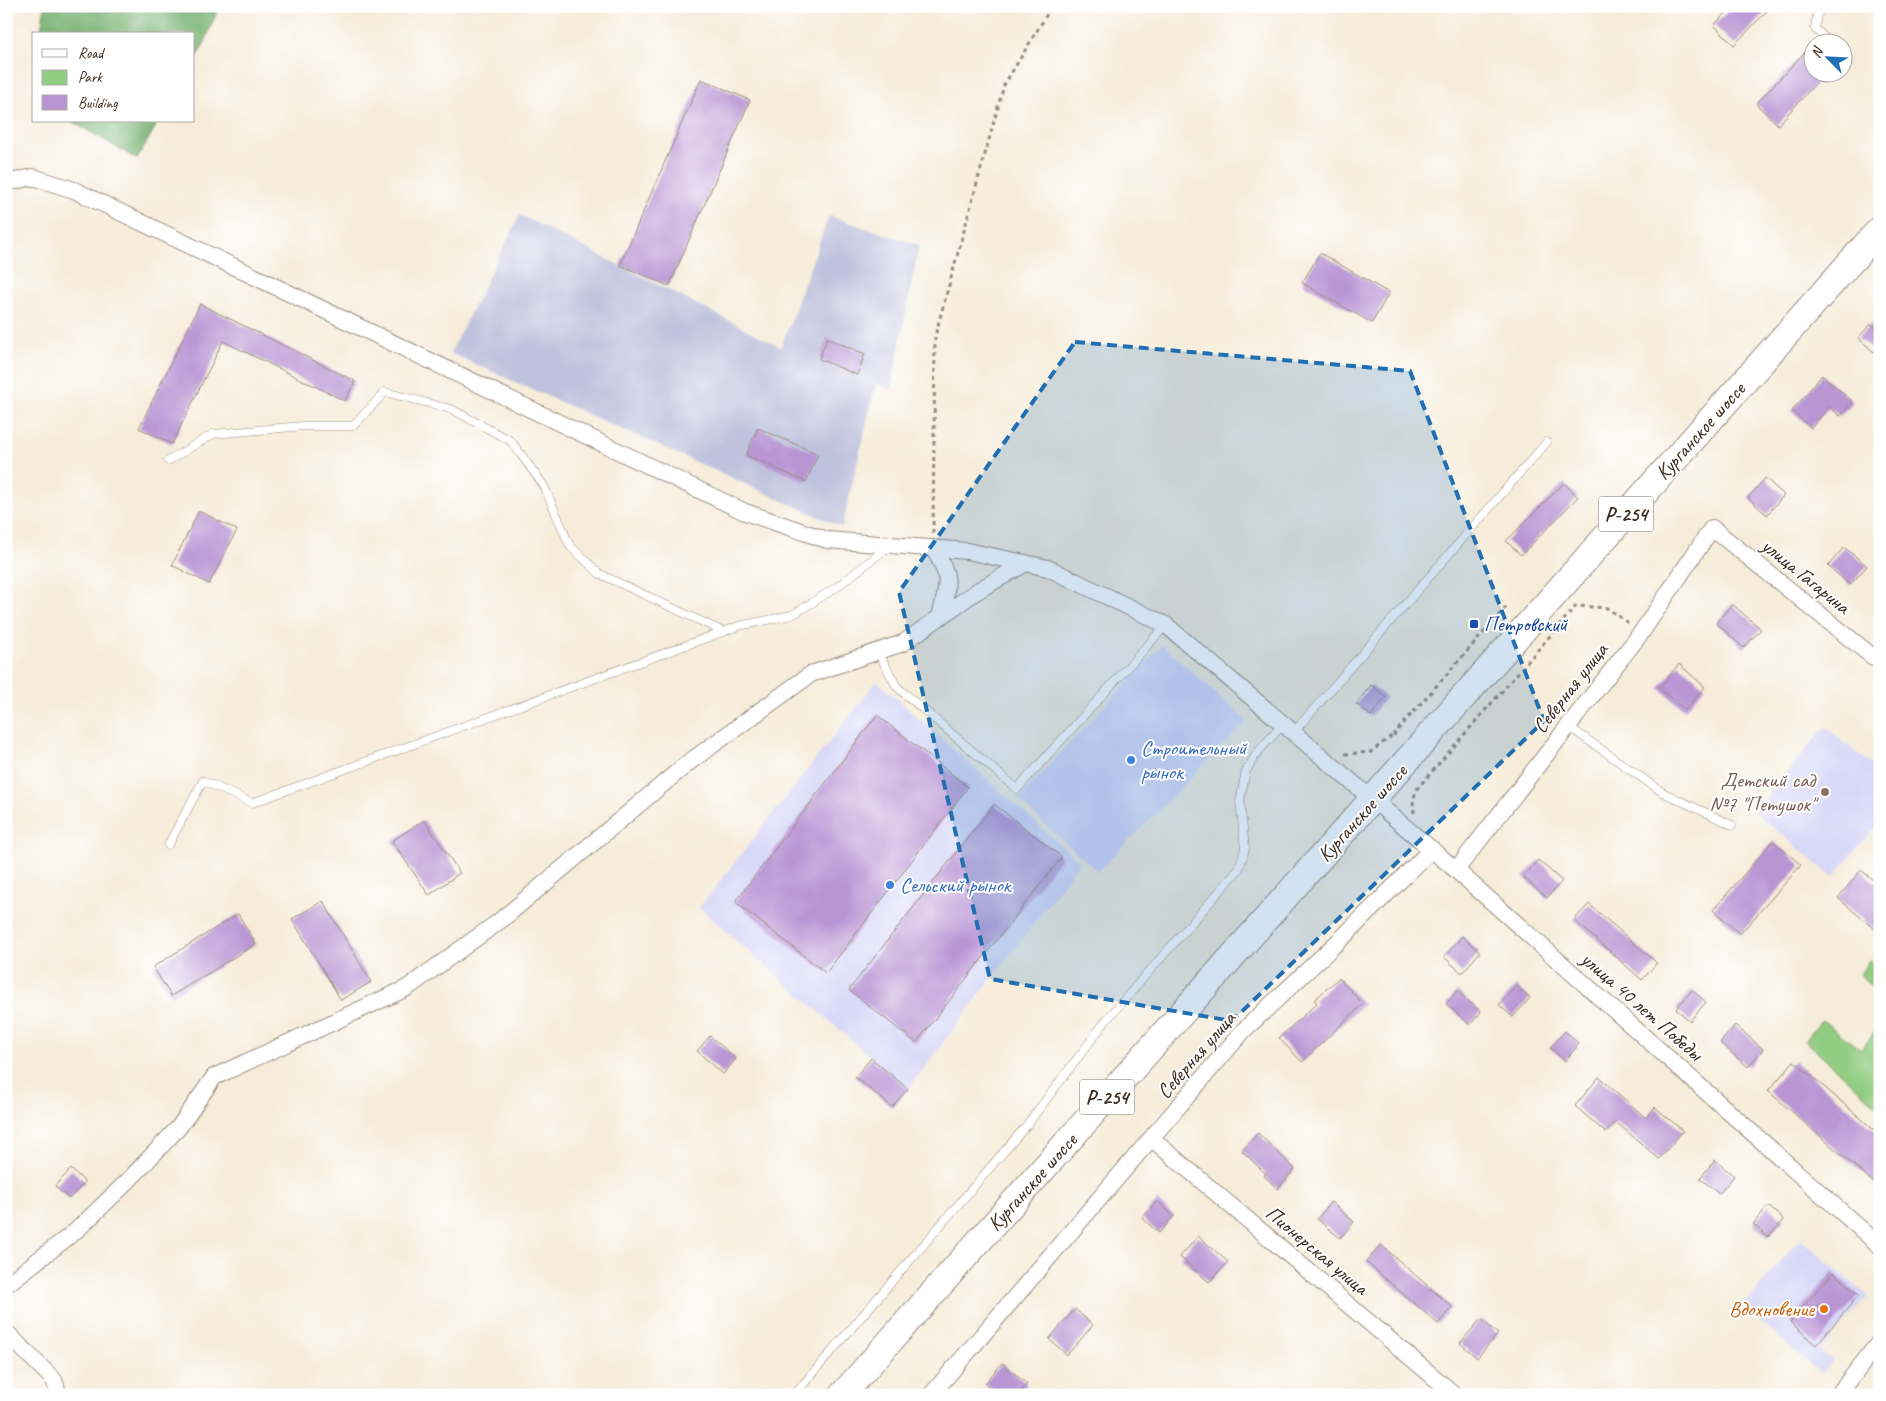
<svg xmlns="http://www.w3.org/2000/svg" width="1886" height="1401" viewBox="0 0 1886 1401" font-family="Caveat,sans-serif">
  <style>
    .built { fill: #d7d7f8 }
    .industrial { fill: #bfc2dd }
    .green { fill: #91cd82; stroke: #667c50 }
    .forest { fill: #74b070; stroke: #586d47 }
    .building { fill: #b995d4 }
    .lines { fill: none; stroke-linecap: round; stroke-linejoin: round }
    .lane-casing { stroke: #988b7c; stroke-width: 9 }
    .street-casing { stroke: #988b7c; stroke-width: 18 }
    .primary-casing { stroke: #988b7c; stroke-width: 28 }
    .path { stroke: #988b7c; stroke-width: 3; stroke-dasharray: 4 4; stroke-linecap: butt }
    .lane { stroke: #fff; stroke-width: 8 }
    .street { stroke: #fff; stroke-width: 16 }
    .primary { stroke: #fff; stroke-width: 26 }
    .marked { fill: #1f6fb2; fill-opacity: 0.2; stroke: #1f6fb2; stroke-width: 4; stroke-dasharray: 10 6; stroke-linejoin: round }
    .transit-dot { fill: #1a4fb4; stroke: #fff; stroke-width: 2 }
    .shop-dot { fill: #3f7fe0; stroke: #fff; stroke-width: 2 }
    .education-dot { fill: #8d6e63; stroke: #fff; stroke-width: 2 }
    .food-dot { fill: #e8710a; stroke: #fff; stroke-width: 2 }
    .labels { text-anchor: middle; stroke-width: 4; stroke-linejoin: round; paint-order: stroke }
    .shield { fill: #fff; stroke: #766a62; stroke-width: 1 }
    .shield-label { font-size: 20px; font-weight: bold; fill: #3b2a1e }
    .street-label { font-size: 21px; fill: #3b2a1e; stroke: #fff }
    .transit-label { font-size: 21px; fill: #164399; stroke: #fff; text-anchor: start }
    .shop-label { font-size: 21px; fill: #366cbe; stroke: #fff; text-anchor: start }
    .education-label { font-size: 21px; fill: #785e54; stroke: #fff; text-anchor: end }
    .food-label { font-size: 21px; fill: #c56008; stroke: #fff; text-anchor: end }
  </style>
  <rect width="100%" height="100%" fill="#fff"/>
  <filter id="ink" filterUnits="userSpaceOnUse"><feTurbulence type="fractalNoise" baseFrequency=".02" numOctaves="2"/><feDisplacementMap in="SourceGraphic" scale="10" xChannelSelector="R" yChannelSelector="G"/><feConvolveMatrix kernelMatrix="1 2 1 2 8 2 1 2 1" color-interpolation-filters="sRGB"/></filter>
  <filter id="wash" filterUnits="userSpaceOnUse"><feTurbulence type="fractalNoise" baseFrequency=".0096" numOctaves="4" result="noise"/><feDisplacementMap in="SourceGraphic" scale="20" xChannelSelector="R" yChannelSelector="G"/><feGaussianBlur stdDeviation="1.12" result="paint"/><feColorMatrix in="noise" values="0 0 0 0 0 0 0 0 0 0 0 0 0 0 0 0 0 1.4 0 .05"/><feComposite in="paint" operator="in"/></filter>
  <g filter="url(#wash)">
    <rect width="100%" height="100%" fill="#f6ecd9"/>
    <path class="built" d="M1162,645L1247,721L1098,872L1017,799Z
      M877,681L1080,862L908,1089L699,908Z
      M1825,727L1880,772V834L1873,829L1833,877L1754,812Z
      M1800,1239L1868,1296L1819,1350L1832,1360L1821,1374L1743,1306Z"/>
    <path class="industrial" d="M520,215L781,347L829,216L919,245L891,390L876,383L842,527L450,353Z"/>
    <path class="green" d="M1870,960L1880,969V996L1860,974Z
      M1822,1020L1861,1050L1880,1025V1109L1805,1041Z"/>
    <path class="forest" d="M45,6H219L205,42L194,62V34H40Z
      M71,121H159L137,159Z"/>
    <g id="blocks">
      <path class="building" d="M1733,6H1772L1734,45L1714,25Z
        M1804,53L1814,62V72H1826L1778,125L1756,104Z
        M701,79L750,100L669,286L620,265Z
        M1320,253L1389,293L1372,323L1302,283Z
        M200,304L355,381L345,401L223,341L172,444L139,428Z
        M1871,324L1880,331V345L1874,352L1858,338Z
        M827,338L865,354L857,375L819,359Z
        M1822,375L1853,402L1840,416L1829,407L1811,428L1792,411Z
        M758,428L818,454L806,482L746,455Z
        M1765,478L1784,495L1767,515L1748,498Z
        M1564,483L1578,497L1521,555L1506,541Z
        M199,511L237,530L209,584L172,565Z
        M1844,547L1867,566L1850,585L1828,566Z
        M1732,604L1761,629L1744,648L1716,623Z
        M1679,664L1705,687L1685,710L1659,688Z
        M1371,685L1386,697L1371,716L1356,704Z
        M877,715L968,787L826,973L735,902Z
        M994,804L1062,857L916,1043L849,990Z
        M424,820L460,873L429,895L392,841Z
        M1773,841L1801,865L1740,934L1713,910Z
        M1538,860L1562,881L1547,898L1523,877Z
        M1861,870L1880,886V934L1838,898Z
        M323,901L371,982L341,1000L292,919Z
        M1589,904L1657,963L1642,980L1574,920Z
        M238,914L256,944L171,996L153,967Z
        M1462,936L1480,952L1462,973L1444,957Z
        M1339,978L1363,1004L1302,1062L1279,1038L1317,1003L1314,1000Z
        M1516,986L1530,998L1513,1017L1499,1005Z
        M1692,990L1706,1002L1690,1021L1676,1009Z
        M1457,991L1481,1012L1470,1025L1446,1004Z
        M1735,1025L1763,1049L1748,1067L1720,1043Z
        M1565,1031L1579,1044L1565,1061L1550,1048Z
        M710,1036L736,1059L723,1074L697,1051Z
        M871,1058L908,1089L892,1107L855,1077Z
        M1794,1061L1880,1135V1188L1768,1091Z
        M1599,1077L1646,1118L1655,1107L1683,1131L1659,1159L1616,1122L1606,1133L1575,1106Z
        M1258,1133L1295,1169L1278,1189L1264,1176L1266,1174L1242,1151Z
        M1715,1160L1734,1176L1719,1194L1700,1178Z
        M71,1169L85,1182L69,1199L55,1186Z
        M1157,1201L1174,1216L1159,1233L1142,1218Z
        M1331,1202L1354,1222L1340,1238L1317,1219Z
        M1768,1206L1784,1220L1768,1237L1753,1224Z
        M1198,1236L1228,1262L1209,1282L1180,1257Z
        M1381,1245L1452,1307L1438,1324L1366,1262Z
        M1833,1272L1859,1295L1816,1345L1790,1322Z
        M1075,1309L1093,1325L1067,1355L1049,1339Z
        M1481,1319L1498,1334L1477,1358L1460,1343Z
        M1002,1363L1027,1384L1018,1395H999L985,1383Z"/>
    </g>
  </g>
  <g filter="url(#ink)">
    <use href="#blocks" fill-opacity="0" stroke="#988b7c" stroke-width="1"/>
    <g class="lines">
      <g class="lane-casing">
        <path id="lane" d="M1822,6L1817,15L1815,29L1830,42
          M1844,56L1849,61
          M168,461L213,434L303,426H353L385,392L451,409L511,441L544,486L570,546L600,574L724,632
          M878,652L897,687L1017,789L1166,625
          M1568,726L1662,792L1732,825
          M1293,733L1547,442
          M168,845L203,781L252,803L739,626L792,615L837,587L888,547
          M794,1395L1026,1126L1108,1018L1239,869L1245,849L1240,801L1246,771L1257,753L1283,724"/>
      </g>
      <g class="street-casing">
        <path id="street" d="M6,183L33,177L74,190L745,512L827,540L967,551L1048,568L1166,625L1456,870L1880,1246
          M933,548C952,577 948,585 940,617
          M1456,870L1641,633L1712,528L1873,657
          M1152,1139L1455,1395
          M6,1285L77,1230L128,1181L179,1127L214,1077L407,988L501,920L688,763L811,674L903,643L977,591L1026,563
          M6,1332L54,1380L59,1395
          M931,1395L1244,1030L1344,936L1432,849
          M1838,1395L1880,1341"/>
      </g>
      <g class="primary-casing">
        <path id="primary" d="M842,1395L1880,229"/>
      </g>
      <path class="path" d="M933,533L935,336L1004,85L1052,6
        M1395,736L1394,734L1507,606
        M1345,754L1371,752L1394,734
        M1414,813L1413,803L1416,790L1576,606L1607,608L1628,623"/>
      <use href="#lane" class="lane"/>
      <use href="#street" class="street"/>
      <use href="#primary" class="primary"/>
    </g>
  </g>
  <path class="marked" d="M1075,342L1410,371L1544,721L1232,1021L990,979L899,592Z"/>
  <rect class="transit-dot" x="1469" y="619" width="10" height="10" rx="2.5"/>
  <g class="shop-dot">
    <circle cx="1131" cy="760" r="5"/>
    <circle cx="890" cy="885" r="5"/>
  </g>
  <circle class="education-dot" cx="1825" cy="792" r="5"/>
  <circle class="food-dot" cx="1824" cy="1309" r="5"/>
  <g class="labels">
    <g class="shield">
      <rect x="1598.5" y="496.5" width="55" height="35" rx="4"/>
      <rect x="1079.5" y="1079.5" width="55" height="35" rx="4"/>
    </g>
    <g class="shield-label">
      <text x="1626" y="521">Р-254</text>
      <text x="1107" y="1104">Р-254</text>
    </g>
    <g class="street-label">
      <text transform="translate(1700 431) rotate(-48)" y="7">Курганское шоссе</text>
      <text transform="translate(1806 576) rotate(39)" y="7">улица Гагарина</text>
      <text transform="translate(1570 688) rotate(-52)" y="7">Северная улица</text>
      <text transform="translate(1362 813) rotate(-48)" y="7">Курганское шоссе</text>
      <text transform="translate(1642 1006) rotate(41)" y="7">улица 40 лет Победы</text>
      <text transform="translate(1196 1055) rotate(-49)" y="7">Северная улица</text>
      <text transform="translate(1032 1182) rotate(-48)" y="7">Курганское шоссе</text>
      <text transform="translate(1317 1250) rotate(40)" y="7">Пионерская улица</text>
    </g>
    <g class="transit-label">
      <text x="1484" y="631">Петровский</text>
    </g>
    <g class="shop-label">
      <text x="1141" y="755">Строительный<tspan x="1141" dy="24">рынок</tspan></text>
      <text x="900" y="892">Сельский рынок</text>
    </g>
    <g class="education-label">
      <text x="1815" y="787">Детский сад<tspan x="1815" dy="24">№7 "Петушок"</tspan></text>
    </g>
    <g class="food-label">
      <text x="1814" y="1316">Вдохновение</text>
    </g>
  </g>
  <rect width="1886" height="1401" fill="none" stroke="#fff" stroke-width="25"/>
  <rect x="32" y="32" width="162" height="90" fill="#ffffff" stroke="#b1aaa5"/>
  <rect x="42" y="49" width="25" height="8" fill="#ffffff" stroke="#b1aaa5"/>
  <text x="78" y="58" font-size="15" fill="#3b2a1e">Road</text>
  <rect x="42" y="70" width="25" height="15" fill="#91cd82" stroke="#b1aaa5"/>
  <text x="78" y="82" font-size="15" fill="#3b2a1e">Park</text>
  <rect x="42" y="95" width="25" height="15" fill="#b995d4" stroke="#b1aaa5"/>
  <text x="78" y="108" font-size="15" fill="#3b2a1e">Building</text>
  <g transform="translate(1828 58) rotate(294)"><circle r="24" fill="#ffffff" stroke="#b1aaa5"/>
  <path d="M0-4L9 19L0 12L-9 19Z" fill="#1f6fb2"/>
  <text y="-8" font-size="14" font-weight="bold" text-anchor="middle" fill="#3b2a1e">N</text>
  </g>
</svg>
